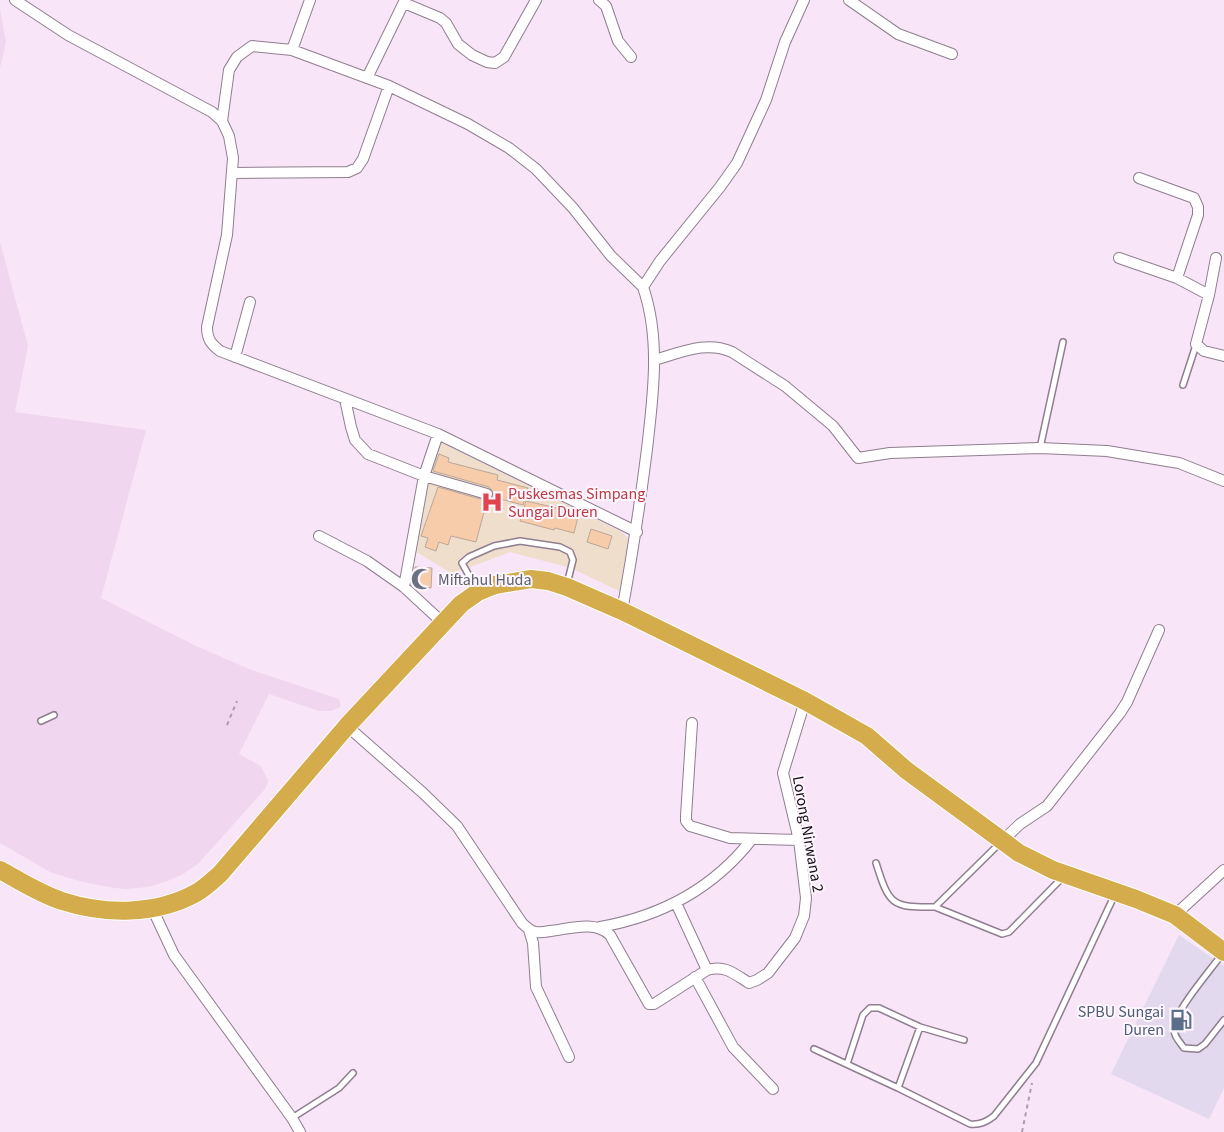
<svg xmlns="http://www.w3.org/2000/svg" width="1224" height="1132" viewBox="0 0 1224 1132" font-family="'Source Sans 3',sans-serif">
  <style>
    .commercial { fill: #e3d9ee }
    .built { fill: #f0d7ef }
    .medical { fill: #f0decd }
    .building { fill: #f7ccaa; stroke: #bba798 }
    .lines { fill: none; stroke-linecap: round; stroke-linejoin: round }
    .lane-casing { stroke: #8f7e8f; stroke-width: 8 }
    .street-casing { stroke: #8f7e8f; stroke-width: 12 }
    .highway-casing { stroke: #fff; stroke-width: 20 }
    .path { stroke: #ab9dab; stroke-width: 2; stroke-dasharray: 4 4; stroke-linecap: butt }
    .lane { stroke: #fff; stroke-width: 5 }
    .street { stroke: #fff; stroke-width: 10 }
    .highway { stroke: #d5ac4c; stroke-width: 18 }
    .labels { text-anchor: middle; stroke-width: 4; stroke-linejoin: round; paint-order: stroke }
    .health-label { font-size: 16px; fill: #be3a42; stroke: #fef6fe; text-anchor: start }
    .worship-label { font-size: 16px; fill: #5b616d; stroke: #fef6fe; text-anchor: start }
    .street-label { font-size: 16px; fill: #140e14; stroke: #fef6fe }
    .service-label { font-size: 16px; fill: #4e5e75; stroke: #fef6fe; text-anchor: end }
  </style>
  <rect width="100%" height="100%" fill="#f8e5f7"/>
  <path class="commercial" d="M1179,935L1224,966V1088L1209,1119L1111,1074Z"/>
  <path class="built" d="M0,9L6,42L0,68Z
    M0,242L28,346L15,412L146,430L101,598L196,646L249,669L339,699L341,707L331,711H319L269,694L239,754L261,766L268,781L265,789L199,863L183,874L168,881L148,887L127,889L114,888L83,882L52,873L0,843Z"/>
  <path class="medical" d="M439,441L620,531L627,537L630,548L621,592L571,568L510,552L452,574L415,551L426,474Z"/>
  <path class="building" d="M439,454L449,458L448,462L498,475L497,480L528,488L523,505L493,497V492L489,487L433,471Z
    M438,487L487,501L476,542L451,536L448,545L439,542L436,551L425,547L428,538L421,536Z
    M526,501L579,513L574,533L555,528L554,530L520,521Z
    M591,529L612,536L608,549L587,542Z
    M415,567L432,568L431,588L414,587L411,585Z"/>
  <g class="lines">
    <g class="lane-casing">
      <path id="lane" d="M1183,385L1196,345
        M1040,448L1063,342
        M477,590L462,563L469,557L494,546L520,541L560,547L570,552L573,560L567,584
        M41,721L54,715
        M1000,843L935,907L1002,934L1009,932L1063,877
        M876,863C889,904 891,908 935,907
        M1222,954C1210,971 1177,1008 1174,1027C1173,1036 1180,1042 1184,1048L1198,1049L1205,1044L1224,1020
        M814,1049L898,1088L970,1124C980,1125 986,1122 994,1116L1036,1063L1115,894
        M847,1064L863,1015L870,1008H879L920,1027L964,1040
        M898,1088L920,1027
        M292,1118L339,1088L353,1073"/>
    </g>
    <g class="street-casing">
      <path id="street" d="M15,0L68,35L212,112L222,121L229,136L233,158L227,235L207,327C207,339 211,344 220,351L438,434L637,532
        M599,0L606,6L618,41L631,57
        M849,0L898,34L952,54
        M404,3L440,18L446,23L458,44L472,55L487,62L495,63L504,57L536,0
        M292,50L310,0
        M367,78L405,0
        M222,121L229,70L237,57L252,46L292,50L389,86L468,124L509,148L536,169L573,208L611,256L643,287
        M232,173L348,172L357,168L363,159L389,86
        M1139,178L1194,198L1198,207V215L1177,278
        M1119,258L1177,278L1209,295
        M1216,258L1209,295L1196,344L1204,351L1224,356
        M235,357L250,302
        M654,360C680,353 706,340 732,352L785,386L833,426L858,458L890,453L1040,448L1107,451L1179,463L1224,481
        M345,399L351,427L355,440L368,454L424,476L487,494
        M319,536L367,561L404,587L443,623
        M404,587L424,476L438,434
        M622,611C632,557 640,504 647,449C653,396 661,339 643,287L660,261L720,187L737,163L766,100L785,42L804,0
        M692,723L686,816V821L690,826L730,838L799,840
        M347,726L423,793L457,826L522,923C526,927 529,930 535,932C540,933 545,932 550,931C569,929 595,920 610,935L649,1004H654L707,970C725,965 733,973 749,983L757,980L768,973L795,938L804,916L806,898L799,840L783,773L805,701
        M1002,841L1020,824L1047,806L1120,713L1127,702L1159,630
        M676,903L707,970
        M152,908L174,955L292,1118L300,1132
        M1175,915L1224,870
        M600,927C662,916 713,889 752,839
        M529,930L533,943L536,987L569,1057
        M695,977L733,1047L773,1089"/>
    </g>
    <g class="highway-casing">
      <path id="highway" d="M0,870C20,881 40,894 62,901C105,915 156,915 196,893C205,888 213,880 220,874L347,726L461,604L478,592L495,585L531,579L548,581L567,587L622,611L805,701L867,736L906,770L1019,853L1053,870L1136,899L1175,915L1224,952"/>
    </g>
    <path class="path" d="M227,725L237,701
      M1022,1132L1032,1083"/>
    <use href="#lane" class="lane"/>
    <use href="#street" class="street"/>
    <use href="#highway" class="highway"/>
  </g>
  <defs>
    <g id="hospital-bare" transform="scale(1.725)"><path d="M-5-5h3v3.5h4V-5h3V5h-3V1.5h-4V5h-3Z" fill="#e0444e" stroke="#fef6fe" stroke-width="2.5" paint-order="stroke"/></g>
    <g id="mosque-bare" transform="scale(1.725)"><path d="M3.5-4.9A6 6 0 1 0 3.5 4.9A5 5 0 1 1 3.5-4.9Z" fill="#6b7280" stroke="#fef6fe" stroke-width="2.5" paint-order="stroke"/></g>
    <g id="fuel-bare" transform="scale(1.725)"><path d="M-5.5-6h7V0h2V4h1.3V-2.5L3-4.5l.8-.8L6-3V5H2.5V1h-1V6h-7ZM-4.2-4.7v3.2H.2V-4.7Z" fill="#5c6f8a" stroke="#fef6fe" stroke-width="2.5" paint-order="stroke"/></g>
  </defs>
  <g fill-rule="evenodd">
    <use href="#hospital-bare" x="492" y="502"/>
    <use href="#mosque-bare" x="422" y="579"/>
    <use href="#fuel-bare" x="1181" y="1020"/>
  </g>
  <g class="labels">
    <g class="health-label">
      <text x="508" y="499">Puskesmas Simpang<tspan x="508" dy="18">Sungai Duren</tspan></text>
    </g>
    <g class="worship-label">
      <text x="438" y="585">Miftahul Huda</text>
    </g>
    <g class="street-label">
      <text transform="translate(809 834) rotate(80)" y="6">Lorong Nirwana 2</text>
    </g>
    <g class="service-label">
      <text x="1164" y="1017">SPBU Sungai<tspan x="1164" dy="18">Duren</tspan></text>
    </g>
  </g>
</svg>
